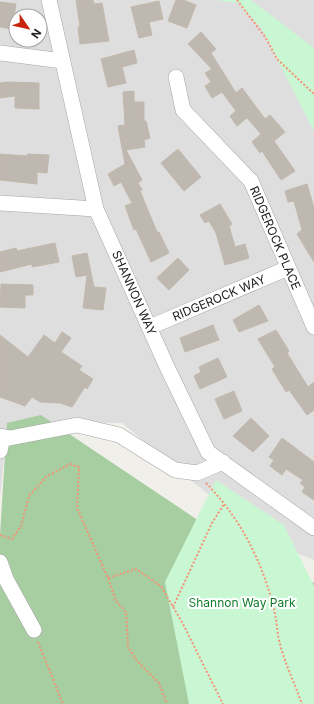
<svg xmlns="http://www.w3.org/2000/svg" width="314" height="704" viewBox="0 0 314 704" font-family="Inter,sans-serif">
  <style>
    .residential { fill: #dfdede; fill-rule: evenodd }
    .forest { fill: #a7cea0 }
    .park { fill: #c9f7d3 }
    .building { fill: #beb8b1; stroke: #c2b8ac }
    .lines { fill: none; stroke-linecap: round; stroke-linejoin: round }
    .minor-casing { stroke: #a5a5a5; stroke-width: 16 }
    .path { stroke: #f39478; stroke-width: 2; stroke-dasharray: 2 2; stroke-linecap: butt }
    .minor { stroke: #fff; stroke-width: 15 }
    .labels { text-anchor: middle; stroke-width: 4; stroke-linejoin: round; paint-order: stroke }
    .street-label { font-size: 12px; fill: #212121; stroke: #fff }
    .park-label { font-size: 12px; fill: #127c29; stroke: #fff }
  </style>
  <rect width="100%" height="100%" fill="#f1efe9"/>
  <path class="residential" d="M0,0H314V560L261,538L122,423H8L0,496ZM16,16H40V40H16Z"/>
  <path class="forest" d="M41,415L229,541L314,583V704H0V535L7,423Z"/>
  <path class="park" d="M216,0H251L314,48V131L261,28L238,3Z
    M216,480L284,525L314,586V704H189L165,582Z"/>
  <path class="building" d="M76,0H93L94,4L102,3L109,41L80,44L78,27H80Z
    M176,0H183L196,5L187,28L168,21Z
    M159,1L163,19L149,22L152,35L139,38L131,7Z
    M0,2L16,4L12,29L0,27Z
    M201,32L216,49L211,53L236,93L242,88L265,119L270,115L285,132L274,141L295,171L281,180L262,151L260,153L252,142L261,134L247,118L237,126L230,116L236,111L222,92L212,98L205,86L211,82L205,73L212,69L188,44Z
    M134,50L137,63L122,67L126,83L108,87L101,59Z
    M7,82L39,83V109L15,108V96L0,98V83Z
    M134,91V102H144V121H146L150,138L144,140L145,147L126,150L142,180L138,183L142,190L140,191L157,232H159L169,253L151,262L136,229L134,230L125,206L132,203L121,182L114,186L108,174L125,164L118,126L125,125L123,92Z
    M178,149L201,177L184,191L161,163Z
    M0,154L27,156L28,154L49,155L47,173L37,172V184L0,180Z
    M307,184L314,208V262L297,234L302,230L294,201L288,202L285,191Z
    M220,204L232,224L229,226L235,247L245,244L249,258L225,265L216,233L209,221L205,223L200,215Z
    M55,243L59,262L32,267V264L0,272V252L16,248L17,251Z
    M87,253L94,287L106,288L103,310L83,308L87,275L76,277L72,256Z
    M178,258L189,270L169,290L157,278Z
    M1,284L33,285V295H25V308L0,307Z
    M259,305L268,321L239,332L233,320Z
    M213,325L219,340L185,352L180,338Z
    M276,330L289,351L287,353L308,387L314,382V410L307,415L289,390L286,392L272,369L275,367L258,339Z
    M62,332L71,338L61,352L82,366L79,370L93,379L87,389L85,387L72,407L60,403L40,402L32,397L25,406L0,397V335L28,357L44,335L55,343Z
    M218,358L227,377L200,389L194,376L201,372L199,367Z
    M234,391L242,411L224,419L215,399Z
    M251,418L269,436L253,452L233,436Z
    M282,438L314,462V500L302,492L305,487L300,483L303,480L286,469L282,475L270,466L274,460L269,457Z"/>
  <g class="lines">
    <g class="minor-casing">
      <path id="minor" d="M49,0L96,209L167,367L208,452L314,528
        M0,53L63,61
        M176,77L183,110L251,181L314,327
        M0,203L96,209
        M150,327L288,268
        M0,436L10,438L77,425L119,435L175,470L197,473L223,462
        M0,451L3,437
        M0,562L6,579L34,630"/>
    </g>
    <path class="path" d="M237,0L266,38L277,59L314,94
      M206,483C241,519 264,564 275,614C277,623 277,634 280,644C285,664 295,684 302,704
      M0,535L12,539L21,526L29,496L46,477L70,464L79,467L77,508L108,578L116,601L126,612L128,647L137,661L159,683L167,704
      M108,578L136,569L161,586L183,624L223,704
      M173,607L212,523L224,504
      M38,642L63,704"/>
    <use href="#minor" class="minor"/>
  </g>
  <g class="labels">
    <g class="street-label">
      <text transform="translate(275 238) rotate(67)" y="4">RIDGEROCK PLACE</text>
      <text transform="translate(134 293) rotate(66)" y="4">SHANNON WAY</text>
      <text transform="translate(219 298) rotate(-23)" y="4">RIDGEROCK WAY</text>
    </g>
    <g class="park-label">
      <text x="242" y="607">Shannon Way Park</text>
    </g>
  </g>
  <g transform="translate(28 28) rotate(124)"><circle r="19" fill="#ffffff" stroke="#a6a6a6"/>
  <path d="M0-3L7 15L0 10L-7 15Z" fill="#c7240b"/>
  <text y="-6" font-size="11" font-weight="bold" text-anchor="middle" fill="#212121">N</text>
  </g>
</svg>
